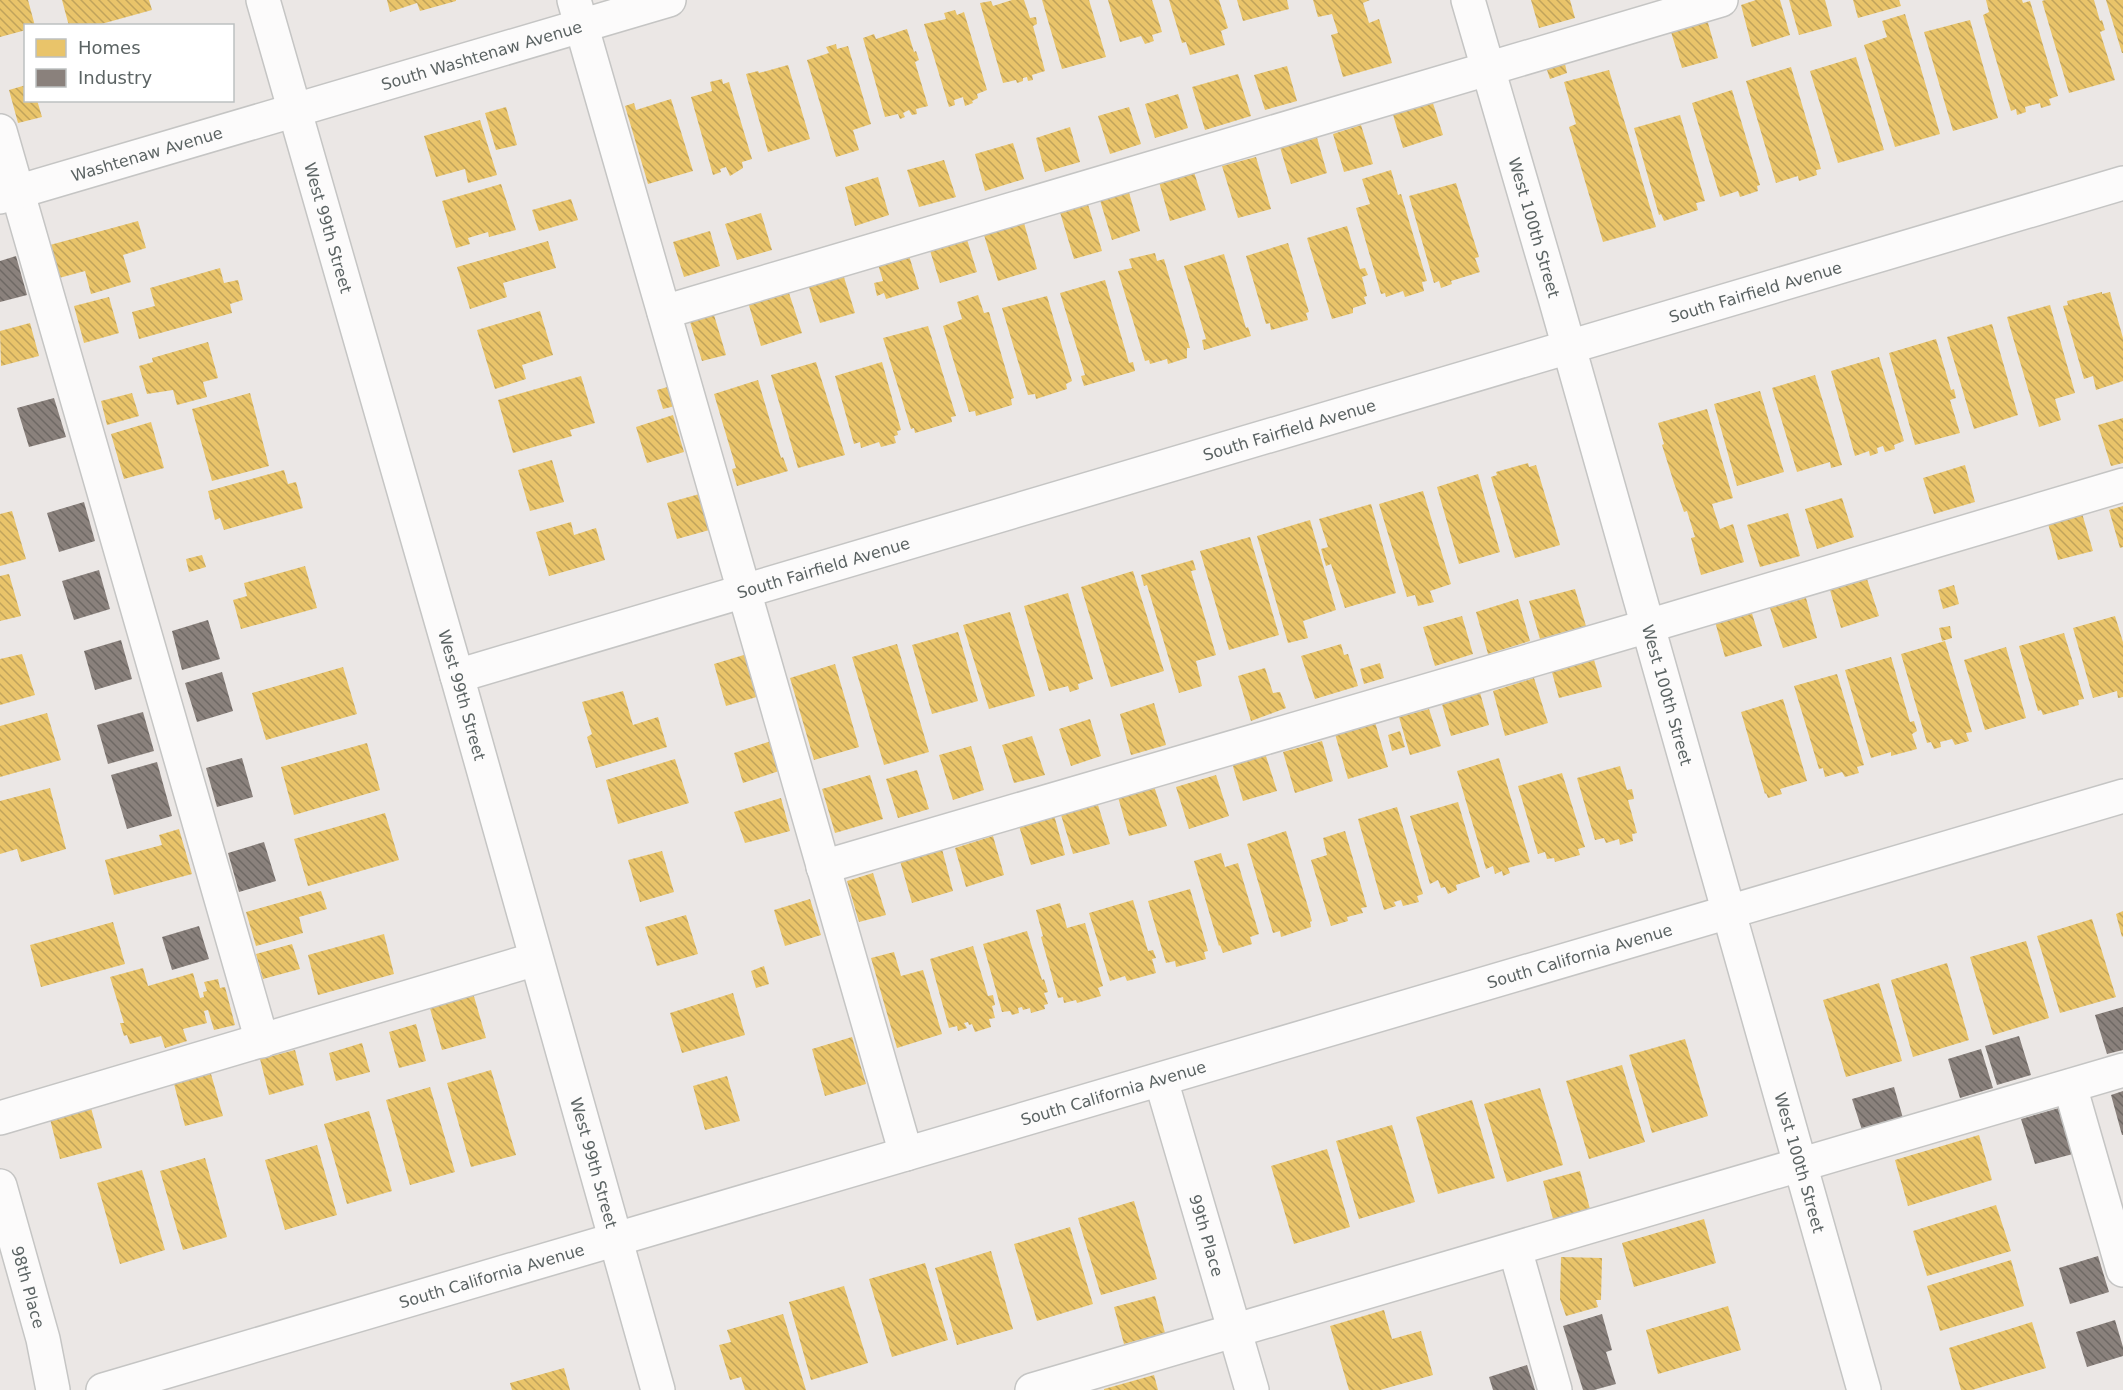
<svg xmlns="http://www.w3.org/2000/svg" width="2123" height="1390" viewBox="0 0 2123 1390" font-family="'DejaVu Sans',sans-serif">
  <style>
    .homes { fill: url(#homes-back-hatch) }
    .industry { fill: url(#industry-back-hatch) }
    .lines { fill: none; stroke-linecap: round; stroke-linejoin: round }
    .minor-casing { stroke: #c5c5c4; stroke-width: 36 }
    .minor { stroke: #fcfbfb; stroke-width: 33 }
    .labels { text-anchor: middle; stroke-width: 6; stroke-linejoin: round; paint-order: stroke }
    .street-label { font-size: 16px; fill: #5b6363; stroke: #fff }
  </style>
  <defs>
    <pattern id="homes-back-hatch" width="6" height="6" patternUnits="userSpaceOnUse" patternTransform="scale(1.5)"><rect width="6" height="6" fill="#e9c46a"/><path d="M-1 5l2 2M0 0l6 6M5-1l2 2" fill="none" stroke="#c0a35b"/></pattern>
    <pattern id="industry-back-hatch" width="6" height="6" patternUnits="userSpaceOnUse" patternTransform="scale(1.5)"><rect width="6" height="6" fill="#8a817c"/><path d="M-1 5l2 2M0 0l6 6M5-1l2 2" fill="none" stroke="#6e6864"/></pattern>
  </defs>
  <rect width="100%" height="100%" fill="#ebe7e5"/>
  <path class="homes" d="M0,0H28L35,26H26V30L0,37Z
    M62,0H149L152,10L94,26H69Z
    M387,0H456V1L420,11L417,3L390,12Z
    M1012,0H1024L1030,18L1036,17L1037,24L1033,26L1045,71L1032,75L1033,80L1028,81L1027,77L1023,78V81L1017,83L1016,80L1003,83L980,3L991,1L993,6Z
    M1042,0H1089L1106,57L1062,69Z
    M1108,0H1152L1162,32L1152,35L1154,41L1145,44L1141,36L1120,42Z
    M1169,0H1219L1228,28L1221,31L1225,45L1190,55L1186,42L1182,43Z
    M1237,0H1287L1289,9L1243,21Z
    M1313,0H1370L1363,3L1369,23L1379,19L1392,63L1343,77L1331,35L1338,33L1332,14L1318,17Z
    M1531,0H1570L1575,18L1539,28Z
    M1756,0H1780L1790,35L1752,47L1741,5Z
    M1789,0H1825L1832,26L1799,35Z
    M1853,0H1899L1901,6L1858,18Z
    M1986,0H2022L2023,3L2030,1L2058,96L2049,99L2051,105L2041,108L2040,103L2025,107L2026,112L2017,115L2016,109L2011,111L1983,15L1989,12Z
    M2045,0H2094L2100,21L2102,20L2105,30L2100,32L2115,80L2069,93L2042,1Z
    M2106,0H2123V53H2122Z
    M955,10L957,15L964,12L987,90L977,94L978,98L972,101L973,103L965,106L963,97L954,100L955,105L949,107L924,24L946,19L944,13Z
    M1905,14L1940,134L1895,147L1864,45L1887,37L1882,21Z
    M1706,16L1718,58L1682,68L1671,32Z
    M1970,20L1998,118L1953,131L1924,32Z
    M907,29L914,52L916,51L919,60L915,62L928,106L916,109L917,114L912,115L909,110L903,113L905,117L900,119L898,114L885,117L863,38L874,34L876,39Z
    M836,44L837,49L848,46L871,124L853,130L859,150L836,157L807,60L829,53L826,47Z
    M1563,55L1567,73L1550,79L1544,61Z
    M1856,57L1884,150L1838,163L1810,71Z
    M788,65L810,139L768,152L746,74L758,71L759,73Z
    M1287,66L1297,101L1265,110L1254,75Z
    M1791,67L1821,169L1816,170L1817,175L1799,181L1798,176L1776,183L1746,81Z
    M1609,70L1656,227L1603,242L1569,127L1576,124L1564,82Z
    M1238,74L1251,116L1205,130L1192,87Z
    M722,79L723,84L729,82L752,159L742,162L743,168L730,176L726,167L720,169L721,172L713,175L691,97L712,91L710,82Z
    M26,85V100H37L42,117L18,123L9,90Z
    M1732,90L1760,185L1757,186L1758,191L1740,197L1738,191L1720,197L1692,103Z
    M1178,94L1188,128L1155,138L1145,104Z
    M1431,97L1443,135L1403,148L1391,108Z
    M671,99L693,171L648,184L625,106L634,103L636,110Z
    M506,107L517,145L496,150L485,113Z
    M1129,107L1141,144L1110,154L1098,116Z
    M1680,115L1705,201L1696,203L1698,210L1664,221L1661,214L1659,215L1634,128Z
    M480,120L497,175L468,183L465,169L436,177L424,136Z
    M1361,125L1373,164L1344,172L1333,134Z
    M1070,127L1080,162L1045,172L1036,138Z
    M1316,134L1327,173L1291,184L1279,144Z
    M1013,143L1024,179L985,191L975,154Z
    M1256,157L1271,209L1238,218L1222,166Z
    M944,160L956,197L919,207L907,170Z
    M1391,170L1398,195L1401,194L1427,281L1422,282L1424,291L1405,297L1403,291L1386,297L1385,293L1381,294L1356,208L1370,204L1362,179Z
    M1194,172L1206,210L1170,221L1159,182Z
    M878,177L889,215L855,226L845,187Z
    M1456,183L1479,257L1475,258L1480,272L1451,281L1452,284L1441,288L1439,281L1434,283L1409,196Z
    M501,184L516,230L489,237L488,232L468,238L470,244L456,248L442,201Z
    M1128,189L1140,231L1112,240L1099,197Z
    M571,199L578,220L539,231L532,210Z
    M1087,201L1102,251L1074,259L1059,209Z
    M761,213L772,250L737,260L725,224Z
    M138,221L146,248L123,255L131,282L91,294L85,271L59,278L50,245Z
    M1024,223L1037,269L998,281L984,235Z
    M1347,226L1360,269L1365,268L1368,275L1362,277L1367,296L1364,297L1366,304L1353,308V313L1332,319L1307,238Z
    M710,231L720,266L684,277L673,242Z
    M965,233L977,272L940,283L928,244Z
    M548,241L556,268L503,283L507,297L470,309L457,267Z
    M1288,243L1309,312L1306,313L1308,320L1271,330L1270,323L1266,324L1246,256Z
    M908,252L919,289L886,299L884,293L877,296L874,283L883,281L877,261Z
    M1155,253L1157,261L1164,259L1190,348H1187V358L1168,364L1167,359L1150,364L1149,360L1145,361L1118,271L1132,268L1129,259Z
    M1224,254L1246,328L1248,327L1251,336L1204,350L1202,340L1206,339L1184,266Z
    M220,268L224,283L238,280L243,300L230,304L232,313L139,339L132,312L155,306L150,288Z
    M843,274L855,313L820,323L808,284Z
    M1105,280L1129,363L1133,362L1135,371L1084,386L1081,376L1085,375L1060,293Z
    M788,290L802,333L761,346L748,302Z
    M2102,292V294L2110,292L2123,338V381L2096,390L2093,376L2084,379L2063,306L2068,305L2067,301Z
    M978,295L984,313L989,312L1014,398L1011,399L1012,405L976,416L975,411L969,412L943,326L962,319L957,302Z
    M1047,296L1072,381L1066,384L1067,389L1036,399L1035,394L1028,395L1002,308Z
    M109,297L119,333L84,343L74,306Z
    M2050,305L2075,393L2055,399L2061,420L2039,427L2007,317Z
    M540,311L553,355L522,365L526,379L495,389L477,330Z
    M714,315L726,355L702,361L690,322Z
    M30,323L39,356L1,366L0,331Z
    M1992,324L2018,415L1974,429L1947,337Z
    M928,326L956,416L951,417L952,422L915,433L914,428L911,429L883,338Z
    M1936,339L1951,390L1954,389L1956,398L1950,400L1960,433L1915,445L1889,353Z
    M208,342L218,378L203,382L207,397L177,405L173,390L147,394L139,366L153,362L152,358Z
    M1879,357L1904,441L1894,445L1895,449L1885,452L1883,446L1877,448L1878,453L1870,456L1869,451L1855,456L1831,371Z
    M816,362L845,455L798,468L771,375Z
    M882,362L901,430L897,431L898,435L894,436L896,443L881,447L879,442L861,448L860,442L854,444L835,376Z
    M1815,375L1842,465L1831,468L1830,462L1797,472L1772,388Z
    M581,376L595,423L570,430L572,436L513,453L498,400Z
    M758,380L781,458L783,457L788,471L737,486L732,469L736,468L714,394Z
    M671,386L675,406L663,409L657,390Z
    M1760,391L1784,472L1737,486L1714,404Z
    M132,393L139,416L107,425L101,401Z
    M250,393L269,466L212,481L192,409Z
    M1707,409L1733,498L1712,504L1720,529L1733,524L1744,562L1701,575L1691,538L1695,537L1687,511L1684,512L1674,483L1662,445L1664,444L1658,423Z
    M673,415L684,452L647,463L636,427Z
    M2123,418V463L2111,466L2098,425Z
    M151,422L164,468L124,479L111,434Z
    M552,460L564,502L530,511L518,470Z
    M1528,463L1529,467L1536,465L1560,545L1515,558L1491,477L1497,475L1496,472Z
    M1965,465L1975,502L1934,514L1923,478Z
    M284,470L288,484L296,482L303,508L224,530L220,518L215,520L208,491Z
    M1478,474L1500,552L1459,564L1437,487Z
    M1423,491L1451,584L1430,591L1434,602L1418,606L1415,595L1407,597L1379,504Z
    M703,493L713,529L677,539L667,503Z
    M1842,498L1854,537L1817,549L1805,509Z
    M1371,504L1396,593L1345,608L1331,564L1326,566L1321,549L1328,547L1319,519Z
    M2123,506V547L2120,548L2109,510Z
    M2081,510L2093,551L2058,560L2047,520Z
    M12,511L26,559L0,566V514Z
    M1788,513L1800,556L1760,567L1747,525Z
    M1310,520L1336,610L1303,621L1308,638L1288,643L1257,536Z
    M571,522L574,535L596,528L605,560L549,576L536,532Z
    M1250,537L1279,635L1229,650L1200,551Z
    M202,555L206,567L189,572L186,559Z
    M1193,560L1196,570L1191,571L1216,655L1196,661L1202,686L1179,693L1147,585L1144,586L1141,575Z
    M305,566L317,608L241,629L233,600L247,596L244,583Z
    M1133,571L1164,671L1111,687L1081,587Z
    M9,574L21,616L0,621V576Z
    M1867,579L1879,616L1841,628L1830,590Z
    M1954,585L1959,604L1943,609L1938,590Z
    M1575,589L1586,626L1540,639L1529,601Z
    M1068,593L1093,679L1078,684L1079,689L1070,692L1068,686L1049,691L1024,606Z
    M1806,598L1817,638L1783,648L1770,608Z
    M1518,599L1530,641L1488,654L1476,612Z
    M1750,607L1762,646L1725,657L1714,618Z
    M1010,612L1035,696L989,709L963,625Z
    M1462,616L1473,654L1435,666L1423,627Z
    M2115,616L2123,642V697L2118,698L2117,691L2093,698L2073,628Z
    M1950,626L1952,638L1942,641L1939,628Z
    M958,632L978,701L932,714L912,645Z
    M2064,633L2084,699L2078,700L2079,705L2043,715L2041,710L2038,711L2019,646Z
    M1945,641L1972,732L1966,733L1969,741L1955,745L1952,739L1940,742L1941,747L1934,749L1931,742L1927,743L1901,654Z
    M897,644L929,752L884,765L852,657Z
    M1341,644L1344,655L1348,654L1358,686L1315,699L1301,656Z
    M2006,647L2026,718L1985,730L1964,660Z
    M1592,653L1602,687L1559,698L1550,665Z
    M22,654L35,695L0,705V659Z
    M747,654L760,696L726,706L714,664Z
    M1891,657L1910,722L1914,721L1917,731L1912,734L1917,749L1891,756V752L1871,758L1845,670Z
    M1380,663L1384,678L1364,684L1360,669Z
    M835,664L859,747L814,760L790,678Z
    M343,667L357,714L266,740L252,693Z
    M1265,668L1273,693L1280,692L1286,708L1251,721L1238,676Z
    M1837,674L1864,765L1857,767L1859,773L1845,777L1842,772L1825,777L1823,768L1819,769L1794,686Z
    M1534,678L1548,723L1505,736L1493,691Z
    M1479,689L1489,725L1451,736L1441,701Z
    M623,691L633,725L658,717L667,747L596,768L587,737L592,734L582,702Z
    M1783,699L1807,781L1780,789L1782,794L1768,798L1766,793L1765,794L1741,712Z
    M1154,703L1166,745L1131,755L1120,714Z
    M1429,709L1441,746L1410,755L1399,717Z
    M47,713L61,760L0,777V726Z
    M1090,719L1101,756L1071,766L1059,729Z
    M1375,722L1388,767L1348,779L1335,734Z
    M1400,731L1405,747L1392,751L1388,735Z
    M1032,736L1045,775L1014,783L1002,745Z
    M771,741L779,771L743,783L734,753Z
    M1322,741L1333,781L1295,793L1283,752Z
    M367,743L380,790L294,815L281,767Z
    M971,746L984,790L953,800L939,755Z
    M1265,753L1277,791L1243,801L1232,763Z
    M1499,758L1530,862L1508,868L1510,873L1503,876L1502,871L1495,874L1493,866L1486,869L1457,771Z
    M675,759L689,803L618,824L606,780Z
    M1620,766L1627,790L1632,789L1634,799L1628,800L1637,833L1632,834L1633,841L1620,845L1619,839L1606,843L1604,838L1595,840L1577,778Z
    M917,770L929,809L898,818L886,779Z
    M1562,773L1585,847L1578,849L1580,855L1555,862L1554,858L1547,859L1545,852L1538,854L1518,786Z
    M870,775L883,819L835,833L822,789Z
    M1216,775L1229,816L1189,829L1176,787Z
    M1154,786L1167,826L1129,836L1118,797Z
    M50,788L66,849L21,862L17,849L0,854V801Z
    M781,798L790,831L745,843L734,812Z
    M1458,802L1480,877L1456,885L1457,890L1448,894L1445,887L1441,888L1438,880L1430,884L1410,816Z
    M1098,805L1110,844L1073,854L1061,815Z
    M1397,807L1423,894L1417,896L1419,902L1403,906L1401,900L1394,902L1396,906L1384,910L1358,819Z
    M385,813L399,860L308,886L294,839Z
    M1054,815L1065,855L1031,865L1019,826Z
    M179,829L192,874L114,895L105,860L162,845L159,835Z
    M1286,831L1312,921L1310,922L1311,927L1281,937L1280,931L1273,933L1247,844Z
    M1345,831L1367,907L1361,908L1363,913L1347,917L1348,921L1331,926L1311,860L1327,855L1323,838Z
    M993,836L1004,875L966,887L955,848Z
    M942,849L953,891L912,903L900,861Z
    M662,851L674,892L640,902L628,860Z
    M1221,853L1225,867L1238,863L1259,934L1250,937L1252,944L1223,953L1220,945L1219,946L1194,861Z
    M873,873L886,915L859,922L847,881Z
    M1190,889L1208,951L1204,952L1206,959L1176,967L1175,961L1166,963L1148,901Z
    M321,891L327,909L299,917L303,933L256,946L246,912Z
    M810,899L821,935L785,946L774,910Z
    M1133,900L1148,951L1153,950L1156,958L1152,959L1156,973L1127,981L1125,976L1110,981L1089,913Z
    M1060,903L1067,928L1085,923L1103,986L1098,988L1101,996L1077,1003L1076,1000L1064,1003L1063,997L1058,998L1041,937L1043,936L1036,910Z
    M2123,911V936L2122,937L2116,914Z
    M686,915L698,954L657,966L645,927Z
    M2092,919L2116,997L2060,1013L2037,936Z
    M113,922L125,964L41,987L30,945Z
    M1027,931L1042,980L1044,979L1048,992L1044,993L1048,1004L1044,1005L1045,1009L1031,1013L1030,1008L1023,1010L1022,1007L1018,1008L1019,1013L1012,1015L1010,1011L1002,1012L983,944Z
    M384,934L394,974L318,995L308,955Z
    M2026,941L2049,1018L1993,1035L1970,957Z
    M292,944L300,969L263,979L256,954Z
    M973,946L988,996L993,995L995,1005L992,1006L995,1018L989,1019L991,1027L975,1032L972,1024L969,1025L968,1022L964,1023L967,1028L958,1031L957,1026L949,1028L930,959Z
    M894,952L901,976L923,970L942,1034L897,1048L871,958Z
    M1947,963L1969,1040L1913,1057L1891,980Z
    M764,966L769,984L756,988L751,971Z
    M143,968L148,986L193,973L200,998L204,997L203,992L207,991L204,982L218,979L220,988L225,987L235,1025L214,1030L208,1010L204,1011L207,1023L183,1029L187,1041L165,1048L161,1036L130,1044L127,1035L124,1036L120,1023H124L110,977Z
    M1879,983L1902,1061L1846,1077L1823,1000Z
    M473,993L486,1038L442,1050L429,1005Z
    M733,993L745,1035L682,1053L670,1013Z
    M416,1024L426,1061L399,1068L389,1032Z
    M852,1037L866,1084L825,1096L812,1049Z
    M1685,1039L1708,1116L1652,1133L1629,1055Z
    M362,1043L370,1072L336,1081L329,1053Z
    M295,1050L304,1085L269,1095L260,1059Z
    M1622,1065L1645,1142L1589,1159L1566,1081Z
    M491,1070L516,1155L471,1167L447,1083Z
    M211,1074L223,1116L185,1126L174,1084Z
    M727,1076L740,1121L705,1130L693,1086Z
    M430,1087L455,1172L410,1185L386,1100Z
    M1540,1088L1563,1165L1507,1182L1484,1104Z
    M1472,1100L1495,1178L1438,1194L1416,1117Z
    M91,1108L102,1148L60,1159L50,1119Z
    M369,1111L392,1191L347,1204L324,1124Z
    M1392,1125L1415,1202L1359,1219L1336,1141Z
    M1979,1135L1992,1180L1908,1206L1895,1160Z
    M317,1145L337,1215L285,1230L265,1160Z
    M1327,1149L1350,1227L1294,1244L1271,1166Z
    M205,1158L227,1237L183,1250L160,1171Z
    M142,1170L165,1250L120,1264L97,1183Z
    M1580,1171L1590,1209L1553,1219L1543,1181Z
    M1134,1201L1157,1279L1101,1295L1078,1218Z
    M1996,1205L2011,1251L1927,1276L1913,1231Z
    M1704,1219L1716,1263L1634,1287L1622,1243Z
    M1070,1227L1093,1304L1037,1321L1014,1244Z
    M991,1251L1013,1329L957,1345L935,1268Z
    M1561,1257L1602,1258L1601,1300H1596L1598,1307L1566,1316L1560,1299Z
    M2011,1260L2024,1306L1940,1331L1927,1286Z
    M925,1263L948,1340L892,1357L869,1279Z
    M844,1286L868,1363L811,1380L789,1302Z
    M1155,1296L1165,1333L1124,1344L1114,1307Z
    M1728,1306L1741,1350L1658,1374L1646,1330Z
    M1384,1310L1392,1339L1421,1331L1433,1375L1380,1390H1349L1330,1326Z
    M783,1314L806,1390H745L741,1377L730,1380L719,1345L731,1342L727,1330Z
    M2032,1322L2046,1368L1972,1390H1961L1949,1348Z
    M564,1368L570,1390H512L510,1383Z
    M1154,1375L1158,1390H1104V1389Z"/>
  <path class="industry" d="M16,256L27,295L0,302V261Z
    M54,398L66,437L29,447L17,408Z
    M84,502L95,541L59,552L47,513Z
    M99,570L110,609L74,620L62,581Z
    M208,620L220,659L182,670L172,631Z
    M121,640L132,679L95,690L84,651Z
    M222,672L233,711L197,722L185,683Z
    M143,712L154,751L108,764L97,725Z
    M242,758L253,797L217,807L206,768Z
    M157,762L172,816L127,829L111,775Z
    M264,842L276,881L239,892L228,853Z
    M199,926L209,959L172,970L162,937Z
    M2123,1007V1050L2107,1054L2095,1015Z
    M2019,1036L2031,1075L1997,1085L1985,1046Z
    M1981,1049L1993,1088L1960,1098L1948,1059Z
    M1894,1087L1903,1118L1862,1130L1852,1099Z
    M2123,1091V1135H2122L2111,1095Z
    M2059,1108L2073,1154L2035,1164L2021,1119Z
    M2098,1256L2109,1292L2070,1304L2059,1268Z
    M1602,1314L1612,1350L1606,1352L1616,1384L1594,1390H1583L1563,1326Z
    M2115,1320L2123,1347V1356L2087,1367L2076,1332Z
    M1527,1365L1535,1390H1493L1489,1377Z"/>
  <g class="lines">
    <g class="minor-casing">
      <g id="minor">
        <path id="s1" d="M263,0L457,676L658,1390"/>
        <path d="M574,0L906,1154"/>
        <path id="s2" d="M1468,0L1555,298L1864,1390"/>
        <path d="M0,131L262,1041"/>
        <path id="s3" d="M0,197L669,0"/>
        <path d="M664,312L1721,0"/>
        <path id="s4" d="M457,676L2123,183"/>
        <path d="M823,867L1648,626L2123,485"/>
        <path id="s5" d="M1161,1080L1252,1390"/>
        <path d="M2070,1086L2123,1270"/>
        <path d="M0,1118L536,959"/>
        <path id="s6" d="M0,1186L43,1339L53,1390"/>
        <path d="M1515,1249L1555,1390"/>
        <path id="s7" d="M103,1390L2123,796"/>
        <path d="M1032,1390L2123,1070"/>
      </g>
    </g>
    <use href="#minor" class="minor"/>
  </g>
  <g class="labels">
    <g class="street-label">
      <text dy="6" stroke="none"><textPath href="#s3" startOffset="502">South Washtenaw Avenue</textPath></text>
      <text dy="6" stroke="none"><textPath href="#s3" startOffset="153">Washtenaw Avenue</textPath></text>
      <text dy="6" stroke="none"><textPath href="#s1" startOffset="237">West 99th Street</textPath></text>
      <text dy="6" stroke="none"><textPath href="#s2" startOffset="237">West 100th Street</textPath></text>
      <text dy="6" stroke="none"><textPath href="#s4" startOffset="1354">South Fairfield Avenue</textPath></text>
      <text dy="6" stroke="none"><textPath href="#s4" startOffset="868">South Fairfield Avenue</textPath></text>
      <text dy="6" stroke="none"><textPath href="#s4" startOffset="382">South Fairfield Avenue</textPath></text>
      <text dy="6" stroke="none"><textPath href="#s1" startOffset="723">West 99th Street</textPath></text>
      <text dy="6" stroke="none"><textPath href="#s2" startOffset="723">West 100th Street</textPath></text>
      <text dy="6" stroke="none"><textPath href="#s7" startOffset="1539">South California Avenue</textPath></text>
      <text dy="6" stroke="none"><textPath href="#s7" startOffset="1053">South California Avenue</textPath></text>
      <text dy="6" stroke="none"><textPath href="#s2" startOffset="1209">West 100th Street</textPath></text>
      <text dy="6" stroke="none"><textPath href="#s1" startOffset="1209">West 99th Street</textPath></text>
      <text dy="6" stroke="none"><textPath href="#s5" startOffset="162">99th Place</textPath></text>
      <text dy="6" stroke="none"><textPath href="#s7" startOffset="405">South California Avenue</textPath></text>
      <text dy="6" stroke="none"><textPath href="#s6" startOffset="105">98th Place</textPath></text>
    </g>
  </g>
  <rect x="24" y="24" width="210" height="78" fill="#ffffff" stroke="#bdc1c1" stroke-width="1.5"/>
  <rect x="36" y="39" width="30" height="18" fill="#e9c46a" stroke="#bdc1c1" stroke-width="1.5"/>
  <text x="78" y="54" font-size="18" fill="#5b6363">Homes</text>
  <rect x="36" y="69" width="30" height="18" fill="#8a817c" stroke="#bdc1c1" stroke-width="1.5"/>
  <text x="78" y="84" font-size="18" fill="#5b6363">Industry</text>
</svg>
